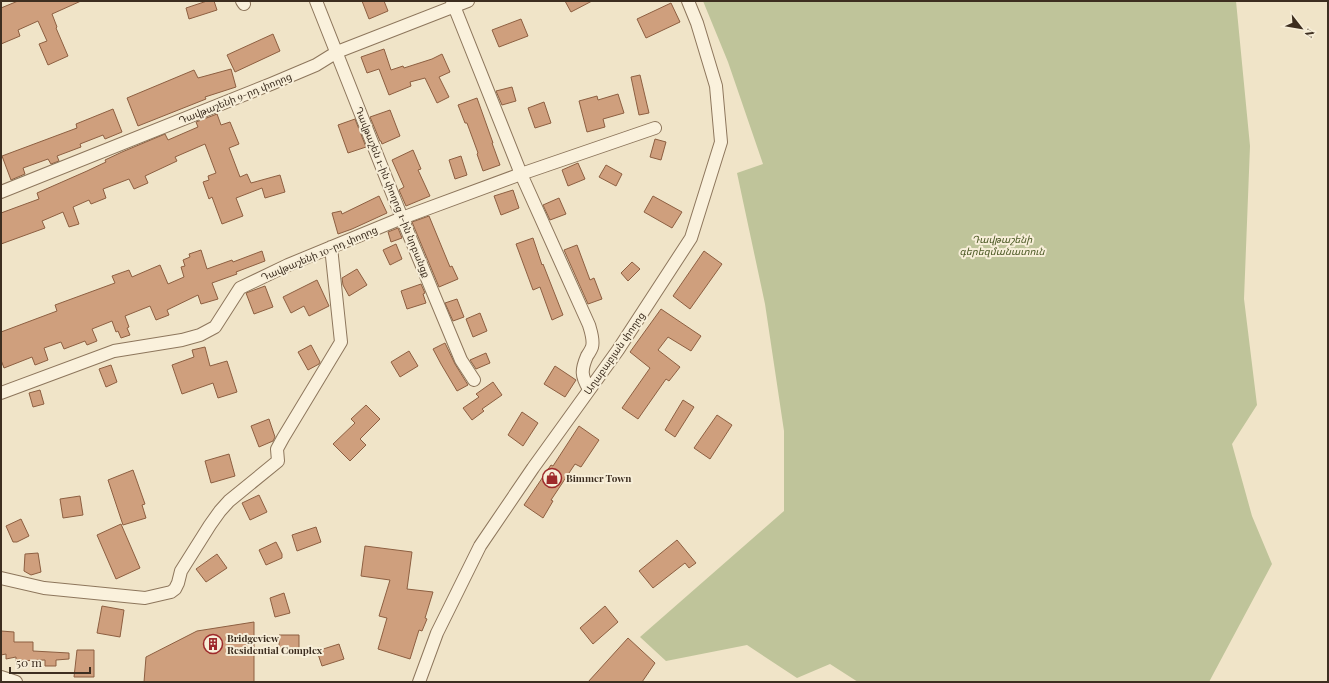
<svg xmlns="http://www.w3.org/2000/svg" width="1329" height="683" viewBox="0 0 1329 683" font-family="'Playfair Display','Noto Sans Armenian',serif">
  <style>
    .cemetery { fill: #bfc49a }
    .building { fill: #cf9f7d; stroke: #8d5f41 }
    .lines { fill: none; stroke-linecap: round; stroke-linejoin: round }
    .minor-casing { stroke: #8d765c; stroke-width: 14 }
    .minor { stroke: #faf1dc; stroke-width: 12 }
    .labels { text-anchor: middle; stroke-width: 4; stroke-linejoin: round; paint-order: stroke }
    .street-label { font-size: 10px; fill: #3d2e20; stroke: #f7eed8 }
    .park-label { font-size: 10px; font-style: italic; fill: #4d5a26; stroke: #f7eed8 }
    .poi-label { font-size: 10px; font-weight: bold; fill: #3d2e20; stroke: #f7eed8; text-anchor: start }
  </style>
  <rect width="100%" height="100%" fill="#f0e4c8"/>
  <path class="cemetery" d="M703,1H1236L1250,146L1244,299L1257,405L1232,444L1252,516L1272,564L1209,682H858L830,664L797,678L747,645L666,661L640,637L784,511V431L765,304L737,173L763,164L728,62Z"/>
  <path class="building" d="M18,1H81L52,14L57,27L56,28L68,56L48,65L39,44L47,41L38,21L18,30L20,36L1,44V8Z
    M207,1H214L217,10L189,19L186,8Z
    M362,1H384L388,11L369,19Z
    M565,1H592L571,12Z
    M671,3L680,22L646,38L637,19Z
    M521,19L528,36L499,47L492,30Z
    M273,34L280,51L235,72L227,55Z
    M384,49L391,70L403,66L404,68L432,59L442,54L450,72L439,77L449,97L437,103L425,78L410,82L411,86L389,95L379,69L367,73L361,57Z
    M231,69L236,87L205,97L206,99L138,126L127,98L194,70L198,78Z
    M640,75L649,113L639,115L631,77Z
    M512,87L516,101L502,105L496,91Z
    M618,94L624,113L603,119L605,127L587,132L579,101L597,96L598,100Z
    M477,98L493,143H492L500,165L483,171L477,154L478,153L467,123H465L458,105Z
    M544,102L551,123L535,128L528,108Z
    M113,109L122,132L105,139L103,135L80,144L81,147L57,156L59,161L51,164L48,159L23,168L25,174L11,180L2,156L77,128L76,124Z
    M390,110L400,136L382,144L381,141H380L370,117Z
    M217,114L221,125L230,122L239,144L229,148L240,177L247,174L251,183L280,175L285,192L265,198L262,188L236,198L243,216L222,224L212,197L209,199L203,182L209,180L208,176L216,173L205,144L175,157L177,161L145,176L148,183L134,189L129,179L103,189L106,198L91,204L89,200L73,207L79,224L69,227L63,212L42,221L45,228L1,244V213L39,199L37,193L87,171L106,162L105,160L122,152L165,134L168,140L198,127L196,122Z
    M355,119L366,147L348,153L338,125Z
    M655,139L666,142L661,160L650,157Z
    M413,150L421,169L418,170L430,196L406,206L399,190L404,187L392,160Z
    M461,156L467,175L455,179L449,160Z
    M578,163L585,179L568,186L562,170Z
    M606,165L622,174L616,186L599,177Z
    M513,190L519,208L501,215L494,196Z
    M379,196L387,213L352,229L338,234L332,213L341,211L342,214Z
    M653,196L682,212L672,228L644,212Z
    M559,198L566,214L550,220L543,205Z
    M429,216L450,267L452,266L458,279L439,287L412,222Z
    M398,228L402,238L391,242L388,232Z
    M533,238L542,265L543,264L563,315L552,320L540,287L533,290L516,244Z
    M396,244L402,259L390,265L383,250Z
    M577,245L590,280L594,278L602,299L588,304L564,250Z
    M201,250L207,269L232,260L233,262L262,251L265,261L236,272L237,274L212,283L218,299L201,304L198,295L167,310L169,315L156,320L150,306L125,316L129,327L127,328L130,335L121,338L118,331L116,332L112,321L92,329L97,341L87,345L85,341L64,349L61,342L44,348L48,360L35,365L32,357L4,368L1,360V332L57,311L55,305L115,283L112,276L129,270L132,277L160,265L168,284L184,277L181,267L185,266L183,260L190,257L189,254Z
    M704,251L722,264L690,309L673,296Z
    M632,262L640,269L628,281L621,273Z
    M357,269L367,285L349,296L343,285L342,278Z
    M317,280L329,306L309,316L304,306L291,313L283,297Z
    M421,284L425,293L423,294L426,303L407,309L401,291Z
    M265,286L273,307L254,314L246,293Z
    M457,299L464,317L453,321L445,303Z
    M661,309L701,336L691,351L668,337L658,350L680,367L669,381L666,379L638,419L622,408L650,368L630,352Z
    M480,313L487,331L473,337L466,319Z
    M445,343L455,364L468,385L457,391L441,364L433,349Z
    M311,345L320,362L319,364L308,370L298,352Z
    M205,347L210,366L227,361L237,392L218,398L213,383L182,394L172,365L194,357L192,350Z
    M409,351L418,366L400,377L391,362Z
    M486,353L490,363L476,369L470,360Z
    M111,365L117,382L106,387L99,369Z
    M555,366L576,380L565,397L544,384Z
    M493,382L502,395L482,409L484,411L472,420L463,408L479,397L476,394Z
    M40,390L44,404L33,407L29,393Z
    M683,400L694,407L675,437L665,430Z
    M366,405L380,419L360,439L366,445L350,461L333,444L355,423L351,419Z
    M522,412L538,423L523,446L508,435Z
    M717,415L732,425L710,459L694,448Z
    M269,419L275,437L273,441L259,447L251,426Z
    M579,426L599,440L581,467L575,464L551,500L553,501L543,518L524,505L551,465L553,466Z
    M229,454L235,476L211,483L205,461Z
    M133,470L145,504L142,505L146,518L123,525L108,480Z
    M259,495L267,512L250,520L242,503Z
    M80,496L83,515L63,518L60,499Z
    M21,519L29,536L17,542H13L6,526Z
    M121,524L140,568L116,579L97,535Z
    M316,527L321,542L297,551L292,535Z
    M677,540L696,563L689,568L685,563L653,588L639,571Z
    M276,542L282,554V558L266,565L259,550Z
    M365,546L412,552L407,589L433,592L425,618L427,619L422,631L419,630L410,659L378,649L387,618L379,616L390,580L361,576Z
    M38,553L41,572L31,575L24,571L25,554Z
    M217,554L227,568L206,582L196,569Z
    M284,593L290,613L275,617L270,598Z
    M102,606L124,610L120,637L97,633Z
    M605,606L618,622L593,644L580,628Z
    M254,622V682H144L146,657L197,631Z
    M1,631L14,632V642H33V651L69,653V659L56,660V666H45V660L16,661V657L6,659V654L1,655Z
    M279,635H299V652L279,653Z
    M628,638L655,663L642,682H588Z
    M339,644L344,659L322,666L317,651Z
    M77,650H94V677H74Z"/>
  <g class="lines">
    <g class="minor-casing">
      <path id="minor" d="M242,1L244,4
        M316,1L402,218L461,360L474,380
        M452,1L521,174L589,325C591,332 594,340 592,347C591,350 589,353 587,356C581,370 581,376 589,389
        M1,192L271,84L316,65L337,52L468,1
        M1,393L114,351L182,340L200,335L215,327L240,288L288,265L402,218L521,174L655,128
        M1,578L44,588L145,598L171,592L175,589L178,583L181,571L210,525L220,511L229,501L278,461L277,449L283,438L341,342L331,247
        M1,677L16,682
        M419,682L437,633L480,546L533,468L618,350L691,238L721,142L716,86L697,23L688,1"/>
    </g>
    <use href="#minor" class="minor"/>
  </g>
  <defs>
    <g id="shop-ring" transform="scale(1)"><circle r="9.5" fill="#f7eed8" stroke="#9e2a2b" stroke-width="1.5"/><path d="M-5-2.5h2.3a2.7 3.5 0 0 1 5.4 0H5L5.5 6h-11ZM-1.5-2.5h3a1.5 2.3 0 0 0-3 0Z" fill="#9e2a2b"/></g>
    <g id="building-ring" transform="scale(1)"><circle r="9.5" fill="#f7eed8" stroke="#9e2a2b" stroke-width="1.5"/><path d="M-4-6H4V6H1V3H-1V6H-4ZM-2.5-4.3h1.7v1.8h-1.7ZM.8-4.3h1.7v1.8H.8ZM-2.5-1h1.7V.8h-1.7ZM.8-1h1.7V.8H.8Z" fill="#9e2a2b"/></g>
  </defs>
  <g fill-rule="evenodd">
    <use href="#shop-ring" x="552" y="478"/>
    <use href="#building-ring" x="213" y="644"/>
  </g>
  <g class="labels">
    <g class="street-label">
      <text transform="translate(235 98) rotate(-22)" y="4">Դավթաշենի 9-րդ փողոց</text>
      <text transform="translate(393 192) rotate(68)" y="4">Դավթաշեն 1-ին փողոց 1-ին նրբանցք</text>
      <text transform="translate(319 253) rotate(-23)" y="4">Դավթաշենի 10-րդ փողոց</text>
      <text transform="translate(614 353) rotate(-55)" y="4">Աղաբաբյան փողոց</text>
    </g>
    <g class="park-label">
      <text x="1002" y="243">Դավթաշենի<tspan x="1002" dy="12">գերեզմանատուն</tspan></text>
    </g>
    <g class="poi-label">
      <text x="566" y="482">Bimmer Town</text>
      <text x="227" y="642">Bridgeview<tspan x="227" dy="12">Residential Complex</tspan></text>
    </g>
  </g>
  <rect width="1329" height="683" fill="none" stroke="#3d2e20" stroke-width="4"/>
  <g transform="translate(1301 28) rotate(121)" stroke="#f7eed8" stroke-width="3" paint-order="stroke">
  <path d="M0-3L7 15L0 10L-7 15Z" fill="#3d2e20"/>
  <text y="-6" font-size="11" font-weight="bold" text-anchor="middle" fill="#3d2e20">N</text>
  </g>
  <path d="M10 667v6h80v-6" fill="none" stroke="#3d2e20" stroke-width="2"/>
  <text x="16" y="667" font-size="12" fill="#3d2e20" stroke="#f7eed8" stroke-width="3" paint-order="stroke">50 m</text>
</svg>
